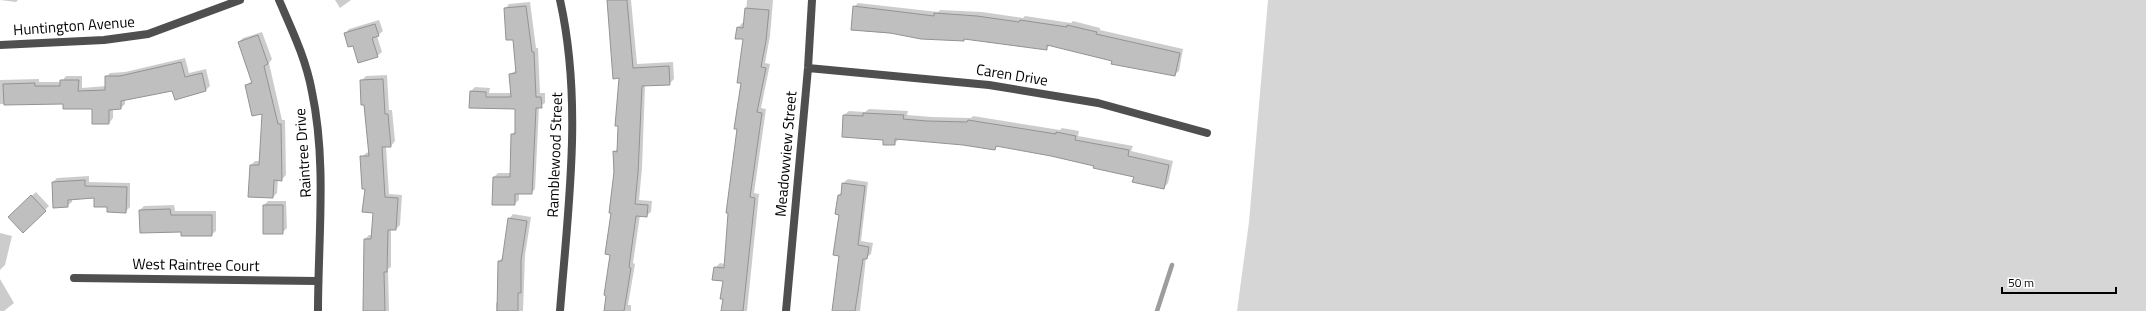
<svg xmlns="http://www.w3.org/2000/svg" width="2146" height="311" viewBox="0 0 2146 311" font-family="'Titillium Web',sans-serif">
  <style>
    .green { fill: #d6d6d6 }
    .shadow { fill: #0003 }
    .lines { fill: none; stroke-linecap: round; stroke-linejoin: round }
    .stream { stroke: #9d9d9d; stroke-width: 4.5 }
    .building { fill: #bfbfbf; stroke: #939393 }
    .street { stroke: #4f4f4f; stroke-width: 8 }
    .labels { text-anchor: middle; stroke-width: 3; stroke-linejoin: round; paint-order: stroke }
    .street-label { font-size: 15px; fill: #000; stroke: #fff }
  </style>
  <rect width="100%" height="100%" fill="#fff"/>
  <path class="green" d="M1268,0H2146V311H1237L1249,222Z"/>
  <path class="shadow" d="M0,0H18L16,2Z
    M335,0H351L340,8Z
    M607,0H631L637,64L673,62L674,79L669,84L645,85L642,168L639,200L652,201L651,212L646,216L640,215L633,263L635,264L628,305H631V311H605L611,254L614,152L618,148L620,77L614,78Z
    M747,0H773L770,36L765,63L770,64L761,108L766,109L754,193L759,194L747,311H722L724,280L715,268L720,263L725,264L745,39L738,28L742,23L745,24Z
    M530,2L536,48H538L540,93H545V103L539,107L535,189L531,193H519V200L514,204L494,177L498,173H511L512,134L516,131V108L470,107L471,91L475,87L490,88L489,93H511L510,74L517,70L514,38L505,9L509,4Z
    M858,3L938,12L940,10L982,12L1023,18L1025,16L1071,23L1073,21L1100,28V30L1183,49L1179,71L1174,75L1050,45L1046,49L965,38L964,40L852,30L854,7Z
    M379,20L383,31L377,36L382,52L377,56L353,45L345,34L349,29Z
    M262,32L272,59L269,63L282,120H285L286,175L281,180H278L277,193L273,197L251,165L255,161H260L263,113L246,85L252,81L239,42L243,38Z
    M185,58L189,73L206,69L210,86L206,90L175,98L173,90L125,99V104L121,108L113,109V118L109,123L93,108L64,103L0,104V80L39,79V82H61L66,76H82V88L106,86V77L110,73L125,72Z
    M387,75L389,110H392L395,141L391,146H386L389,194L402,195L400,225L396,229H391V267L388,269L389,311H365V239L369,235H372L374,212L366,187L362,157L366,153L370,152L361,81L366,76Z
    M869,109L908,111L907,115L932,117L971,118L973,116L1060,130L1062,128L1079,131L1078,136L1133,146L1131,151L1173,161L1168,183L1164,188L1135,176L1051,155L998,145L995,149L963,144L899,139L894,144L844,115L849,111L865,112Z
    M89,176V182L130,183V207L125,212L108,206L95,197L72,198V202L67,206L53,182L57,178Z
    M848,179L868,182L861,241L873,243L871,254L866,258L860,311H833L840,255L839,195L842,192L843,183Z
    M36,192L49,206L23,231L9,217Z
    M268,201H286L287,228L282,233L264,205Z
    M174,205L175,211H216V231L211,235L182,231L140,210L144,206Z
    M513,214L531,217L525,255L523,311H496V303L499,300V261L503,257L509,219Z
    M0,233L12,236L5,265L0,270Z
    M0,279L14,303L4,311H0Z"/>
  <g class="lines">
    <path class="stream" d="M1157,311L1172,265"/>
  </g>
  <path class="building" d="M607,0H627L633,68L669,66L670,85L642,86L638,173L635,204L648,205L647,217L636,216L629,267L631,268L624,311H604L606,296L604,295L610,255L605,254L611,213H609L614,172L613,151L617,152L618,126H615L619,78L613,79Z
    M526,6L532,52H534L536,97H541L542,108H536L532,194H515V205H492L493,177H510L511,134H515V109L469,108L470,91L486,92V97H511L509,74L516,73L513,40H506L504,8Z
    M853,6L934,16V13L977,16L1019,22L1020,20L1067,27V25L1097,32L1096,34L1180,53L1175,76L1111,64L1112,61L1047,45V50L964,39V41L921,39L890,33L851,30Z
    M745,8L769,10L766,41L761,67L766,68L757,112L762,113L750,197L755,198L743,311H721L723,299H720L723,281L712,280L714,267L724,268L728,213H726L737,129H734L741,83H737L743,39H735L737,27L743,28Z
    M375,24L379,36L372,38L378,57L358,63L353,46L348,47L344,33Z
    M258,35L268,64L264,66L278,124H281L282,181L274,180L273,198L248,197L250,165H259L262,114L252,116L245,85L252,83L238,42Z
    M181,62L185,77L202,73L206,91L175,100L172,91L121,101V109L109,110V124H92V109H63V104L4,105L3,84L35,83V86H60V80H79L78,91L105,90V76H120Z
    M383,79L385,114H388L391,147H382L385,197L398,198L396,230H388L387,272H384L385,311H363L364,239H371L373,213L362,212L365,189H362L360,156H369L364,105H361L360,80Z
    M863,113L904,115L903,119L927,121L967,122L968,120L1056,134V132L1076,136L1075,140L1129,150L1128,156L1169,165L1164,189L1132,182L1134,177L1093,168L1094,166L1051,156L996,146L995,150L963,145L895,139V145H883V140L842,137L843,115L863,116Z
    M85,180V186L127,187L126,213L107,212V207H94V198L68,200V207L53,208L52,182Z
    M842,183L865,186L858,245L869,247L867,259H863L855,311H832L839,256L833,255L839,215L835,214L838,195H841Z
    M31,195L46,211L23,233L8,217Z
    M263,205H283V234H263Z
    M170,209L171,215H212V236H181V232L140,233L139,210Z
    M508,218L527,221L521,260V293H518V311H497L498,261H502Z"/>
  <g class="lines">
    <path class="street" d="M279,0C292,30 306,59 312,92C327,163 318,239 318,311
      M0,45L104,40L148,34L240,0
      M808,68L989,85L1098,103L1207,133
      M74,278L317,281
      M560,311C568,208 583,103 560,0
      M786,311L808,68L812,0"/>
  </g>
  <g class="labels">
    <g class="street-label">
      <text transform="translate(74 26) rotate(-4)" y="5">Huntington Avenue</text>
      <text transform="translate(1012 75) rotate(9)" y="5">Caren Drive</text>
      <text transform="translate(303 153) rotate(-94)" y="5">Raintree Drive</text>
      <text transform="translate(786 154) rotate(-85)" y="5">Meadowview Street</text>
      <text transform="translate(555 155) rotate(-88)" y="5">Ramblewood Street</text>
      <text transform="translate(196 265) rotate(1)" y="5">West Raintree Court</text>
    </g>
  </g>
  <path d="M2002 287v6h114v-6" fill="none" stroke="#000000" stroke-width="2"/>
  <text x="2008" y="287" font-size="12" fill="#000000" stroke="#ffffff" stroke-width="3" paint-order="stroke">50 m</text>
</svg>
